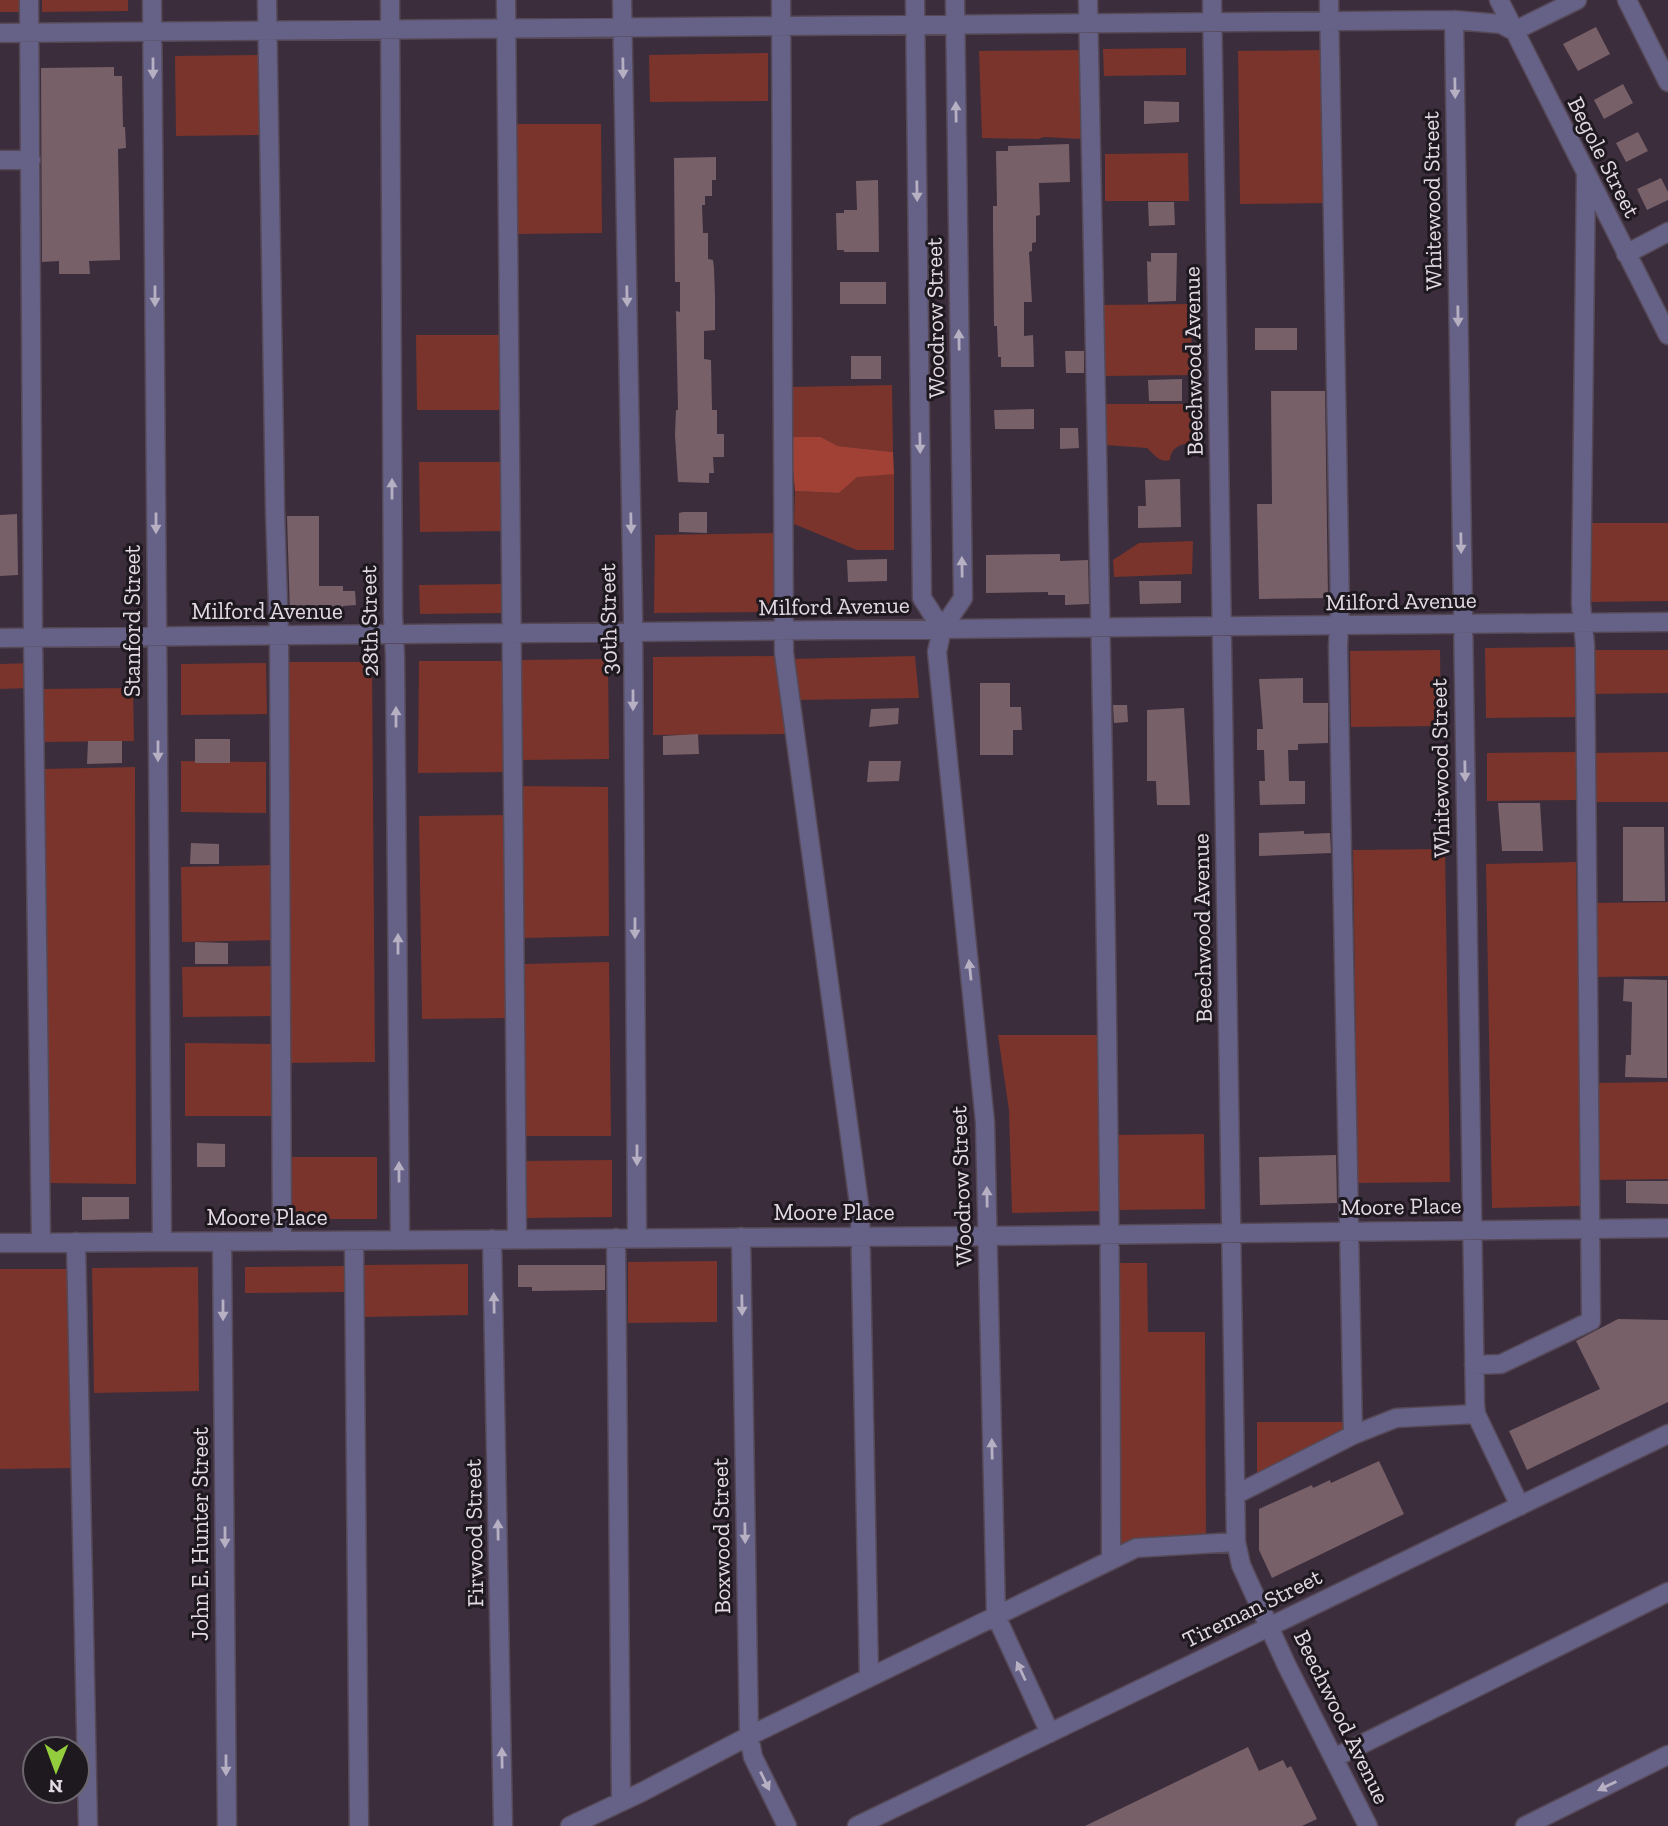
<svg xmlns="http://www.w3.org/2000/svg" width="1668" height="1826" viewBox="0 0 1668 1826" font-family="'Zilla Slab',serif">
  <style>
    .green { fill: #7a342b }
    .forest { fill: #a14135 }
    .building { fill: #786068 }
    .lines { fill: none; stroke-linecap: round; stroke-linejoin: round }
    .minor-casing { stroke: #564957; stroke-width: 21 }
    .minor { stroke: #666186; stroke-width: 18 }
    .oneway { fill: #b7b0c3 }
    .labels { text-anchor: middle; stroke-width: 6; stroke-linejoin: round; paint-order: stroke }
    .street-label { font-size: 23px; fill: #e3dae4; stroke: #1e181f }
  </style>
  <rect width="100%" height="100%" fill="#3b2d3c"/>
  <path class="green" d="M0,0H23V12H0Z
    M42,0H128V11L42,12Z
    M1186,48V75L1104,76L1103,49Z
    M1081,50L1082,139L1044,137L1038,139L982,138L979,51Z
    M1327,50L1329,203L1240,204L1238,51Z
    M768,53V101L650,102L649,55Z
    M265,55V135L176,136L175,56Z
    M514,124H601L602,233L515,234Z
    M1188,153L1189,201H1105V154Z
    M1191,304L1192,375L1105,376L1104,305Z
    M416,335H503V410H417Z
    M892,385L893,452L838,446L821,437H790L791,387Z
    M1106,404H1193V440L1192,442C1180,445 1171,447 1170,460C1159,463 1155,455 1147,448L1106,445Z
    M419,462H505L506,531L420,532Z
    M870,474H894V550H857L794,524L795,491L839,493L856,477Z
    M1588,523H1668V601L1589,602Z
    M776,533L778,612L654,613L655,535Z
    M1193,541L1192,574L1114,577L1113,560L1139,543Z
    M506,584V613L420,614L419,585Z
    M1577,647L1578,717L1486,718L1485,648Z
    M1440,650L1441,726L1351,727L1350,651Z
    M1590,650H1668V693L1591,694Z
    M779,656L789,734L653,735V657Z
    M915,656L919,698L798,700L791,659Z
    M608,659L609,759L519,760L518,660Z
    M419,661H507V772L418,773Z
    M282,662H372L375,1062L284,1063Z
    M30,663V688L0,689V664Z
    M266,663L267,714L181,715V664Z
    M133,688L134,741L44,742L43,689Z
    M1580,752L1581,800L1487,801V753Z
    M1668,752V802H1591L1590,753Z
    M181,761L266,762V813L181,812Z
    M135,767L136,1184L48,1183L44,769Z
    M519,786L608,787L609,936L523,938Z
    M508,815L510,1018L422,1019L419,816Z
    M1445,849L1450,1182L1358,1183L1353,850Z
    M1576,862L1582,1206L1492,1208L1486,864Z
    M274,865L275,940L182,942L181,867Z
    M1668,902V976L1596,977L1594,903Z
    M609,962L611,1136H525L524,964Z
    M277,966V1016L183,1017L182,967Z
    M998,1035H1099L1103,1211L1012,1213L1009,1110Z
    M185,1043L273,1044V1116H185Z
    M1668,1082V1179L1597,1180L1596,1083Z
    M1204,1134L1205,1209L1117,1210L1116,1135Z
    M292,1157H377V1219H292Z
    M612,1160V1217L525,1218L524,1161Z
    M717,1261V1322L628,1323V1262Z
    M1117,1263H1147L1148,1332H1205L1206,1542L1119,1543Z
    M468,1264V1315L365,1317L364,1265Z
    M345,1266V1292L245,1293V1267Z
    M198,1267L199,1391L94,1393L92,1268Z
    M0,1269H70L71,1468L0,1469Z
    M1257,1422H1344V1433L1257,1477Z"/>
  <path class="forest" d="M790,437H821L838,446L893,452L894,474L857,477L839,493L795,491Z"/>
  <path class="building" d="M1596,27L1610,54L1578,71L1563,44Z
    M114,67V76H122L123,127H125L126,148L118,149L120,260L89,261L90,274H59V261L42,262L41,68Z
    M1623,84L1633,103L1604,119L1594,100Z
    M1144,101L1179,102V122L1144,124Z
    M1638,132L1648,151L1626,162L1616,143Z
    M1069,144L1070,182L1039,183L1040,215L1036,216V242L1032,243V251L1029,252L1032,302H1024V336L1033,335L1034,367H1001V357H998L997,326H994L993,230V206H997L996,151H1008V146Z
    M716,157V180H712V196H705V205H702L703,233H708V259L713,260L714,268L715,297V330L704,331V359L711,360L712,410H717V434H724V457H713L714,473H709V483L678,482L675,435L676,410H678L676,311L680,312V282H675L674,158Z
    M1661,178L1668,192V200L1647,210L1637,189Z
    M878,180L879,252H844V250H837L836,213H844V210H857L856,181Z
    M1148,202H1174L1175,225L1149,226Z
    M1151,253H1177L1176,301L1148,302L1147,261L1151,262Z
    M840,282H886V304H840Z
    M1255,328H1297V350H1255Z
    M1065,351H1084V373H1066Z
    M851,356H881V379H851Z
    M1182,379V401H1149L1148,380Z
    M1271,391H1325L1328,598L1259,599L1257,504H1272Z
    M1034,409V429H995L994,410Z
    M1060,428H1078L1079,448L1060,449Z
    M1180,479L1181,527L1138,528V506H1146L1145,480Z
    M683,512H707V533L679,532V513Z
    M17,514L18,575L0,576V515Z
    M287,516H319V586H343V591H355L356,605L343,606V613L290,614Z
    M1060,554V561L1088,560L1089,604L1065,605V595H1048V592L986,593V555Z
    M887,559V581L848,582L847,560Z
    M1139,581H1181V603L1140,604Z
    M1303,678V703H1328V743L1298,744V750H1288L1289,781H1305V804L1260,805L1259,781H1265L1264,750H1257V729H1263L1259,679Z
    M980,683H1010V707H1021L1022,730H1013V755H980Z
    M1113,705H1127L1128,722L1114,723Z
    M899,708L898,724L869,727L871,709Z
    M1184,708L1190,805H1157L1156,781H1147V710Z
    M698,734L699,754L663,755V736Z
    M195,739H230V763H195Z
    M88,741H122V763L87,764Z
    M869,761H901L899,781L867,782Z
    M1498,803H1540L1543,851H1502Z
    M1623,827H1664L1665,901H1623Z
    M1304,831V834L1330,833L1331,853L1259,856V833Z
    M191,843L219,844V864H190Z
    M195,942L228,943V964H195Z
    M1624,979L1667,980V1078L1625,1077L1626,1055H1631L1632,1002L1623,1001Z
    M197,1143L225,1144V1167H197Z
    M1336,1155L1337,1203L1260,1205L1259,1157Z
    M1626,1181H1668V1204L1626,1203Z
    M82,1197H129V1219L82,1220Z
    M518,1265H605V1290L532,1291V1287H518Z
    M1618,1319L1668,1320V1402L1527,1470L1509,1431L1600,1389L1576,1341Z
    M1379,1461L1404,1514L1272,1578L1259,1550V1509L1312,1485L1313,1488L1330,1480L1331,1483Z
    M1248,1747L1259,1771L1283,1760L1287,1768L1291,1766L1317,1819L1302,1826H1085Z"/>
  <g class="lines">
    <g class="minor-casing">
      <path id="minor" d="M29,0L33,637L41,1243
        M152,0L162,1242
        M267,0L275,509L279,636L282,1241
        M390,0L393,616L395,656L400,1240
        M506,0L517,1239
        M622,0L633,616L637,1238
        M781,0L784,653L860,1211L869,1677
        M915,0L922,598L942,629
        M955,0L963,598L942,629L937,652L985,1122L996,1616L1050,1733
        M1088,0C1098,520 1111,1039 1111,1559
        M1212,0L1236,1542L1241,1565L1287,1666L1368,1826
        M1329,0L1340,606L1338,646L1353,1435
        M1499,0L1668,335
        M1627,0L1668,82
        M1454,20L1475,1404L1476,1414L1520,1506
        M0,33L1454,20L1501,24L1514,31L1577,0
        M0,160H31
        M1626,254L1668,232
        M0,638L1668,622
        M741,1237L749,1736L753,1757L787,1826
        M616,1238L621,1802
        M492,1239L503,1826
        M354,1241L359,1826
        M76,1242L88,1826
        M222,1242L227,1826
        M0,1243L987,1236L1668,1228
        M1474,1365L1501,1364L1591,1321L1585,645L1581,604L1586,174
        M1235,1495L1353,1435L1396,1418L1476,1414
        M1334,1758L1668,1592
        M570,1826L642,1792L749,1736L1136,1548L1236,1542
        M857,1826L1668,1434
        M1525,1826L1668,1755"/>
    </g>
    <use href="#minor" class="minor"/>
  </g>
  <defs><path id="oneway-solid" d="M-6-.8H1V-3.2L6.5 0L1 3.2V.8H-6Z" transform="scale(1.75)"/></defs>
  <g class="oneway">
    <use href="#oneway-solid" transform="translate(153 68) rotate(90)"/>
    <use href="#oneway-solid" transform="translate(623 68) rotate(89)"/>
    <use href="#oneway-solid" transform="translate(1455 88) rotate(89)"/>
    <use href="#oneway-solid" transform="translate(956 112) rotate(-91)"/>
    <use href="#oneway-solid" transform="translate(917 191) rotate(89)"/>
    <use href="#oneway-solid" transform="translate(155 296) rotate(90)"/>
    <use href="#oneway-solid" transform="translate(627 296) rotate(89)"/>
    <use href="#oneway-solid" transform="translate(1458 316) rotate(89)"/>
    <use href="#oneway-solid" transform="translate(959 340) rotate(-91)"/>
    <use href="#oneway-solid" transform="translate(920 443) rotate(89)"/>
    <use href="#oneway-solid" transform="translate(392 489) rotate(-90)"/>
    <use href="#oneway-solid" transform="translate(156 523) rotate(90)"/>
    <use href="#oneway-solid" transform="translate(631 523) rotate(89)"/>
    <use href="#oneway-solid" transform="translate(1461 543) rotate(89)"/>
    <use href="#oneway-solid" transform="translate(962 567) rotate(-91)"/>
    <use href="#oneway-solid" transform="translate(633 700) rotate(90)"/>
    <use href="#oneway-solid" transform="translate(396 717) rotate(-90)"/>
    <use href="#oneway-solid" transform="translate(158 751) rotate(90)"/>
    <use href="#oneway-solid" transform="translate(1465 771) rotate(89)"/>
    <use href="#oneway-solid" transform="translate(635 928) rotate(90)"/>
    <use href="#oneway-solid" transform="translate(398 944) rotate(-90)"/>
    <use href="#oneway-solid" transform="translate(970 970) rotate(-96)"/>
    <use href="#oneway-solid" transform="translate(637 1155) rotate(90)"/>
    <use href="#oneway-solid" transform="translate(399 1172) rotate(-90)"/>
    <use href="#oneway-solid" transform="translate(987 1197) rotate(-91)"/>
    <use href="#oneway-solid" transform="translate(494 1303) rotate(-91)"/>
    <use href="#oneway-solid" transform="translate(742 1305) rotate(89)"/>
    <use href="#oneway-solid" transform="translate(223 1310) rotate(90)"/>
    <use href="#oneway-solid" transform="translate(992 1449) rotate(-91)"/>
    <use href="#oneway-solid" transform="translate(498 1530) rotate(-91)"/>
    <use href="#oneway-solid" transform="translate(745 1533) rotate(89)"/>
    <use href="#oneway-solid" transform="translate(225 1537) rotate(90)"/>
    <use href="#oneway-solid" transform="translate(1021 1671) rotate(-115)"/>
    <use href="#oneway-solid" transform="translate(502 1758) rotate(-91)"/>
    <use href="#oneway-solid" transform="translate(226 1765) rotate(90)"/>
    <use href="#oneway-solid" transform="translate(765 1781) rotate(64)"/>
    <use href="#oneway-solid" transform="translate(1607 1786) rotate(154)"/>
  </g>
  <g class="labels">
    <g class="street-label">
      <text transform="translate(1604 157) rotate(63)" y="8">Begole Street</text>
      <text transform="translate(1432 201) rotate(-91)" y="8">Whitewood Street</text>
      <text transform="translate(935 318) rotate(-91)" y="8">Woodrow Street</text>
      <text transform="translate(1193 361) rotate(-91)" y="8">Beechwood Avenue</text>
      <text transform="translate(1401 601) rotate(-1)" y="8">Milford Avenue</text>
      <text transform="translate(834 606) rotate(-1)" y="8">Milford Avenue</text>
      <text x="267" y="619">Milford Avenue</text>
      <text transform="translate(608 619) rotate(-91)" y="8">30th Street</text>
      <text transform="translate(132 621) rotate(-90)" y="8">Stanford Street</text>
      <text transform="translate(369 621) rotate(-91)" y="8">28th Street</text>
      <text transform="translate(1440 768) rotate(-91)" y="8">Whitewood Street</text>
      <text transform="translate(1202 928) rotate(-91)" y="8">Beechwood Avenue</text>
      <text transform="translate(961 1186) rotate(-92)" y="8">Woodrow Street</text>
      <text transform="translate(1401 1206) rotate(-1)" y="8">Moore Place</text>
      <text x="834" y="1220">Moore Place</text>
      <text x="267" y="1225">Moore Place</text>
      <text transform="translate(474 1533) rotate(-91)" y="8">Firwood Street</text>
      <text transform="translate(200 1534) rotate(-90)" y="8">John E. Hunter Street</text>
      <text transform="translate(721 1536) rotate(-91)" y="8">Boxwood Street</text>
      <text transform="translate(1252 1608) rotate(-26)" y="8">Tireman Street</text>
      <text transform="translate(1342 1717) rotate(64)" y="8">Beechwood Avenue</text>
    </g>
  </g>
  <g transform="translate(56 1770) rotate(181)"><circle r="33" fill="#1e181f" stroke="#6d666e" stroke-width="2"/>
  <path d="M0-5L12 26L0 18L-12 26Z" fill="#93cd3e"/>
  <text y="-10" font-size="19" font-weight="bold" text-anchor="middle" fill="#e3dae4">N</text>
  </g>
</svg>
